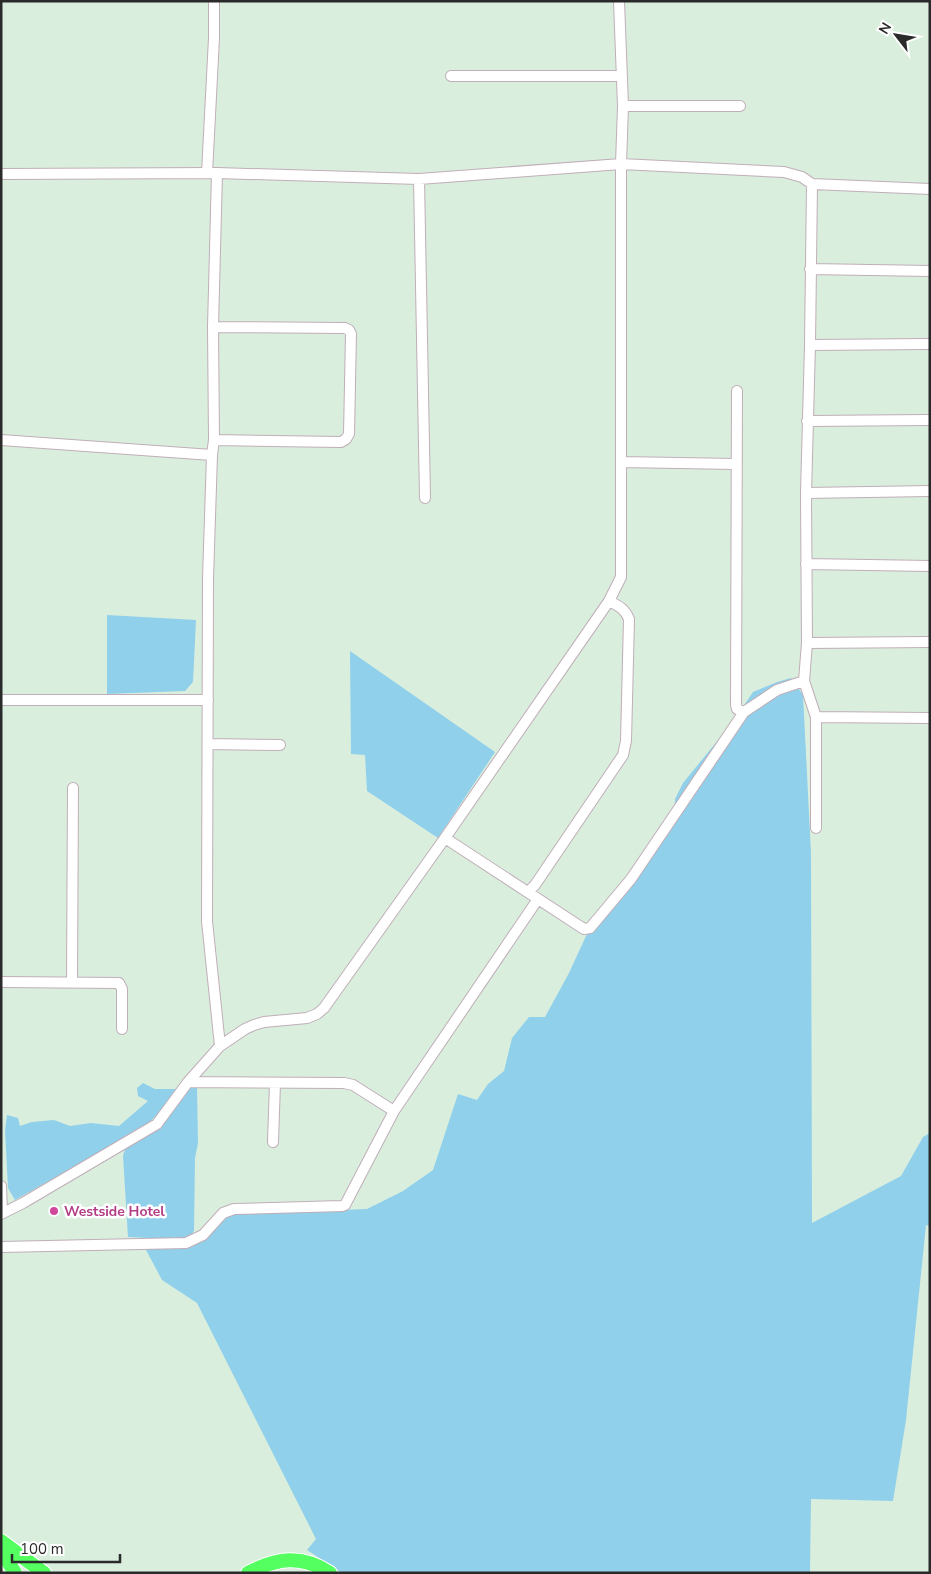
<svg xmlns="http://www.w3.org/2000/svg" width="931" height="1574" viewBox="0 0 931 1574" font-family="'Nunito Sans',sans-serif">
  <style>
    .green { fill: #90d0ea }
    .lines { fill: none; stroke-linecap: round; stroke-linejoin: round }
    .minor-casing { stroke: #c0aeb8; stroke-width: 12 }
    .highway-casing { stroke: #fff; stroke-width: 16 }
    .minor { stroke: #fff; stroke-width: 10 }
    .highway { stroke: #54ff60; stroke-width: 14 }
    .hotel-dot { fill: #d1479c; stroke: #fff; stroke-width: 2 }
    .labels { text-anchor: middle; stroke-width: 5; stroke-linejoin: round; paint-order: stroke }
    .hotel-label { font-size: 14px; font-weight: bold; fill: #b23c85; stroke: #fff; text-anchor: start }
  </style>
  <rect width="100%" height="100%" fill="#daeede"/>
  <path class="green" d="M107,615L196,620L193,682L185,691L107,694Z
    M350,651L495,752L438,838L367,791L365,755L351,754Z
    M791,678L803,695L811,853L812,1223L901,1176L923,1137L930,1133V1226L926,1225L906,1420L893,1501L811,1499L810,1573H342L307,1550L316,1539L197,1303L162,1280L145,1248L192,1247L231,1214L367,1209L403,1191L433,1170L458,1094L477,1100L488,1084L504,1071L512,1038L529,1017H545L569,973L586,936L635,879L674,822L675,799L683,783L732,723L753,692L777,682Z
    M143,1083L155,1089H177L168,1103L146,1126L15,1200L8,1188L5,1130L7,1115L18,1118L20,1126L32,1122L54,1120L70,1126L91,1123L119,1126L148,1101L138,1096L137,1088Z
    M197,1085L198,1143L195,1158L194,1231L188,1240L128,1237L123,1156L125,1149L163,1125L189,1086Z"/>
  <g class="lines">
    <g class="minor-casing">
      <path id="minor" d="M451,76H622
        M623,106H740
        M207,173L214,38V1
        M217,173L213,327L214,440L212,455L208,579L207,921L220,1046
        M1,174L217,173L419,179L621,164L784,172L802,177L812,184L930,189
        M419,179L425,498
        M812,184L810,345L806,493L807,643L804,681L816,717V828
        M810,269L930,271
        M213,327L345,328L349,330L351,334L349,434L346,439L341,442L214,440
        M810,345L930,344
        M737,391L736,705L737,709L744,712
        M807,421L930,420
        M1,440L212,455
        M621,462L736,464
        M806,493L930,491
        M806,564L930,566
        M807,643L930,642
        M1,700H208
        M816,717L930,718
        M208,744L280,745
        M445,838L584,929L590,928L631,879L744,712L777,690L804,681
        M528,892L535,885L623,755L626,741L629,619C625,609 619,606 609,601
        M1,982L119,983L122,989V1029
        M72,982L73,788
        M188,1082L344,1083L353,1085L394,1111
        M273,1142L275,1083
        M1,1186L2,1213
        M1,1214L23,1203L157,1124L188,1082L220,1046L245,1029L254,1025L264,1022L307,1018L317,1014L324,1008L445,838L609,601L621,577V164L623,106L619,1
        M1,1247L186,1243L203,1235L223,1213L234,1209L342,1206L345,1205L394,1111L538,899"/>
    </g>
    <g class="highway-casing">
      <path id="highway" d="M1,1541L44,1573
        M1,1550L15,1573
        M248,1573C277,1558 301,1554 330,1573"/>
    </g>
    <use href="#minor" class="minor"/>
    <use href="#highway" class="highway"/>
  </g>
  <circle class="hotel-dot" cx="54" cy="1211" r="5"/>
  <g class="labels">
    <g class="hotel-label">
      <text x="64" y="1216">Westside Hotel</text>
    </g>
  </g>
  <rect width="931" height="1574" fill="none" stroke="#2a2a2a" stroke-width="5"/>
  <g transform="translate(896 35) rotate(301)" stroke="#ffffff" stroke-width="4" paint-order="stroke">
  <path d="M0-4L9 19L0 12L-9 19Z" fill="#2a2a2a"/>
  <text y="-8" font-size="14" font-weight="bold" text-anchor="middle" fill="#2a2a2a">N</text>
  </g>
  <path d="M12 1554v8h108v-8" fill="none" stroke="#2a2a2a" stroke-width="2.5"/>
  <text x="20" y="1554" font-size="15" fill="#2a2a2a" stroke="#ffffff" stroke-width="4" paint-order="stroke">100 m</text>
</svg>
